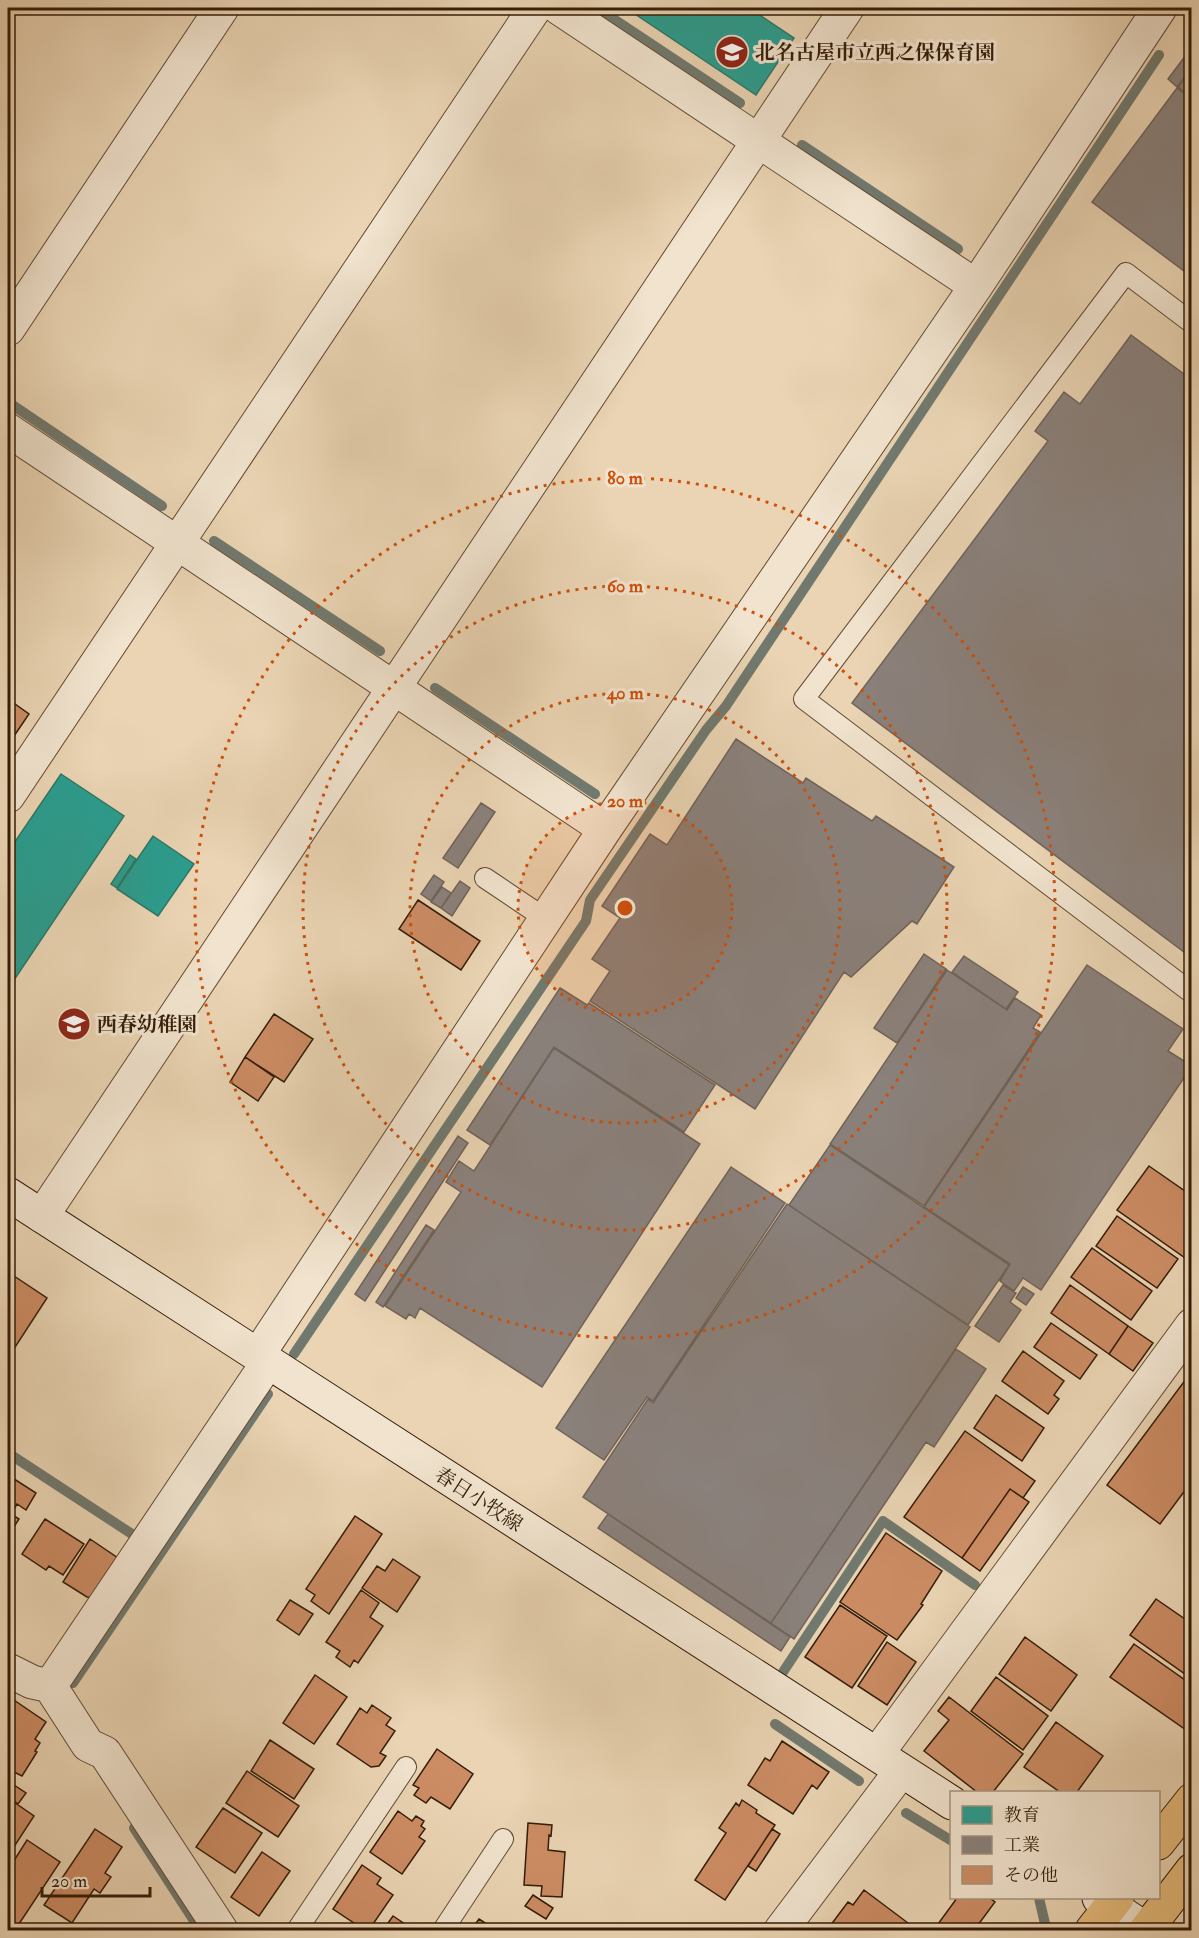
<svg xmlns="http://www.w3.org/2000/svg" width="1199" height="1938" viewBox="0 0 1199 1938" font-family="'IM FELL Double Pica','Noto Serif JP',serif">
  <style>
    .schools { fill: #2a9d8f; stroke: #2d7766; stroke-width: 1.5 }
    .industry { fill: #8a817c; stroke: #706359; stroke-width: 1.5 }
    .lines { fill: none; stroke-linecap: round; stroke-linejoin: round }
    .stream { stroke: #71796f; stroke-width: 10 }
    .building { fill: #cc8c64; stroke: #341d08; stroke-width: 1.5 }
    .service-casing { stroke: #624b33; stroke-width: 22 }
    .minor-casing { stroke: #624b33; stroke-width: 35 }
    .secondary-casing { stroke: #341d08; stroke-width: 35 }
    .primary-casing { stroke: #341d08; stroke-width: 35 }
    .service { stroke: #f1e3ce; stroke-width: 20 }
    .minor { stroke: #f1e3ce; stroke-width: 33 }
    .secondary { stroke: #f1e3ce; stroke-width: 33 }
    .primary { stroke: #e5ba7a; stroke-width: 33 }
    .ring { fill: none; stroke: #cd500b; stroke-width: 3; stroke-dasharray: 3 6 }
    .labels { text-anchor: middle; stroke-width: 6; stroke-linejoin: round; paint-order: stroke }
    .poi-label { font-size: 20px; font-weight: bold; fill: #341d08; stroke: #f1e3ce; text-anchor: start }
    .street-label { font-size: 20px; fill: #341d08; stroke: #f1e3ce }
    .centre { fill: #cd500b; stroke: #f1e3ce; stroke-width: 3 }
    .ring-label { font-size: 18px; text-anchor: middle; font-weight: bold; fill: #cd500b; stroke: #f1e3ce; stroke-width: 6; stroke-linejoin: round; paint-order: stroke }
  </style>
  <rect width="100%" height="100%" fill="#ead4b3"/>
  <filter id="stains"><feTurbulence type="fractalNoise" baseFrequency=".00333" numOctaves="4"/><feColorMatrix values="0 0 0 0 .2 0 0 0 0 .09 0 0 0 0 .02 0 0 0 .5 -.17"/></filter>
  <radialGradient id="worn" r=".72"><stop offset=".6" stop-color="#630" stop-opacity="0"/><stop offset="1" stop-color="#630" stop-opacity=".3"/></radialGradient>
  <path class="schools" d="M626,8H749L794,38L756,95Z
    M61,774L124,816L8,989V852Z
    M153,836L194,864L158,916L117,889Z
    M130,855L136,859L117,888L111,884Z"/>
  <path class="industry" d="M1192,47V68L1177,87L1168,79Z
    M1192,69V97L1178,87Z
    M1177,88L1192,99V277L1092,202Z
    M1131,335L1192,380V958L852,703L1048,441L1035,431L1064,392L1080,404Z
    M736,739L803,783L806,778L872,821L876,816L954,867L917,924L912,921L851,977L844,972L755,1109L590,1001L610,971L592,959L620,918L602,906L650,834L667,845Z
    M481,803L495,812L458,868L443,858Z
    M434,875L444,882L431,901L421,894Z
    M460,881L470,888L452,916L441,908Z
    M442,887L451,893L441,908L431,902Z
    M924,954L946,969L897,1043L874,1028Z
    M964,956L1018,992L1006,1009L952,972Z
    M1087,965L1183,1029L1168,1051L1192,1066L1041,1290L1023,1278L1014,1291L1000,1281L1010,1264L924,1207Z
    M947,970L1007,1010L1015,998L1041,1015L1033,1028L1040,1032L924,1206L830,1144Z
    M560,988L587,1005L589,1003L715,1085L684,1132L554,1047L490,1145L467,1130Z
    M554,1048L700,1144L542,1387L420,1308L415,1318L409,1314L406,1319L385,1306L461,1192L446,1182L459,1161L474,1171Z
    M458,1136L468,1143L365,1301L355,1294Z
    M830,1145L1009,1265L968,1325L789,1205Z
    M731,1167L785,1203L653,1401L647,1397L604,1460L556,1428Z
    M787,1204L970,1327L771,1623L583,1497L648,1399L653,1403Z
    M426,1225L434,1230L383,1307L376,1302Z
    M1003,1285L1016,1293L1010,1302L1021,1310L999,1342L975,1326Z
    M1023,1287L1034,1294L1026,1305L1016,1298Z
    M956,1349L986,1369L934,1447L926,1442L794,1639L771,1623Z
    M608,1514L790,1637L781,1651L598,1528Z"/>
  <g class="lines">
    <path class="stream" d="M597,8L740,103
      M1189,9L1190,8
      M802,145L958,249
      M8,402L162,506
      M214,541L380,651
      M435,688L595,794
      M294,1354L586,921L590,900L706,730L726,706L1159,55
      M8,1453L135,1536
      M783,1672L883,1521L975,1585
      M73,1683L268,1394
      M775,1724L859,1781
      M906,1813L952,1841
      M134,1828L200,1930
      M1039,1898L1046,1928L1044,1930"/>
  </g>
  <path class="building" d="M8,699L29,714L12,739L8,737Z
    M418,900L480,941L461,970L399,929Z
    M274,1014L313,1039L284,1082L245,1057Z
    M245,1057L274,1077L258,1101L230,1082Z
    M1149,1166L1192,1196V1255L1188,1260L1117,1210Z
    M1117,1216L1178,1259L1157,1288L1096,1246Z
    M1092,1248L1152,1291L1131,1320L1071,1277Z
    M8,1272L47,1298L8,1358Z
    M1070,1285L1128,1326L1109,1354L1051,1313Z
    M1051,1323L1097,1355L1080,1379L1034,1347Z
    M1128,1326L1153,1343L1133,1371L1109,1354Z
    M1023,1351L1064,1381L1054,1395L1059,1399L1048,1414L1002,1381Z
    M1192,1371V1481L1160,1524L1107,1485Z
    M996,1395L1044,1428L1022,1461L974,1428Z
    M965,1431L1035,1481L1023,1498L1010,1489L962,1558L904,1517Z
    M8,1475L36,1493L26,1510L17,1504L11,1514L19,1519L8,1536Z
    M1010,1489L1029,1502L980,1571L962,1558Z
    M355,1516L382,1534L329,1614L311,1601L315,1595L306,1589Z
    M45,1519L84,1544L63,1575L49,1566L46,1570L22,1554Z
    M886,1533L942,1571L921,1604L923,1605L897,1640L840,1602Z
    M90,1539L118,1558L93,1598L87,1597L63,1582Z
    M393,1559L420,1577L397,1612L362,1588L377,1566L385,1571Z
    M361,1590L379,1603L370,1617L383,1626L358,1663L354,1660L350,1667L336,1657L340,1651L326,1642Z
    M1156,1599L1192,1624V1679L1130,1635Z
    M290,1600L313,1614L299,1635L277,1620Z
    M840,1605L887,1636L852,1688L805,1657Z
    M1025,1637L1077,1675L1051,1711L999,1674Z
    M887,1642L916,1662L887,1705L858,1686Z
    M1134,1644L1192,1685V1734L1110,1677Z
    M315,1675L347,1697L314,1744L283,1723Z
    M996,1677L1048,1716L1023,1750L971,1711Z
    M8,1696L46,1722L35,1739L40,1743L35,1751L37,1752L22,1776L8,1769Z
    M949,1697L1023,1754L993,1792H977L924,1751L949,1720L938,1711Z
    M372,1705L391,1718L386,1725L395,1731L380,1753L386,1756L379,1766L371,1767L337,1744L360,1708L367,1713Z
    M1056,1722L1103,1756L1077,1792H1060L1024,1767Z
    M270,1740L314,1769L294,1799L251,1771Z
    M782,1741L829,1772L817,1789L812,1785L793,1814L748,1785L765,1758L770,1761Z
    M437,1749L473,1774L450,1809L431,1797L426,1803L414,1795L419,1788L413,1785Z
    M247,1771L299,1806L278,1837L226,1803Z
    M8,1781L26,1793L18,1804L8,1796Z
    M8,1798L34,1816L8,1856Z
    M742,1800L757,1810L756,1813L775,1825L725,1900L695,1880L726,1833L719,1828L736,1803L739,1806Z
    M223,1808L262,1833L235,1873L196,1847Z
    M398,1811L412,1821L416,1816L424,1821L421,1826L425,1829L419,1837L425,1841L402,1874L370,1852Z
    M528,1823L552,1825L551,1836L549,1835L548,1850L565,1852L562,1897L541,1896L542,1886L524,1885Z
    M95,1829L122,1847L105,1873L111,1877L100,1893L94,1889L72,1923L44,1905Z
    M772,1829L780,1834L756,1871L748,1866Z
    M27,1840L60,1862L15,1930H8V1870Z
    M262,1852L290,1871L259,1916L231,1897Z
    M362,1865L381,1878L377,1884L393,1895L371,1927L367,1924L363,1929L333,1909Z
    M864,1890L908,1923L902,1930H827L848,1902L853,1905Z
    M533,1895L553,1908L546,1919L525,1906Z
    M957,1898H992L991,1899L995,1902L975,1929L977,1930H947L938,1924Z
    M393,1916L414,1930H383Z
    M479,1919L496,1930H471Z"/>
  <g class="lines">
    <g class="service-casing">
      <path id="service" d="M1192,323L1126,273L804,699L1192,993
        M485,878L546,919
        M297,1930L406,1767
        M443,1930L503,1839"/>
    </g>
    <g class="minor-casing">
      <path id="minor" d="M559,8L976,286
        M8,329L222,8
        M8,430L605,829
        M8,796L535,8
        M42,1216L847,8
        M258,1355L605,829L976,286L1160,8
        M8,1670L32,1682L50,1686L88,1745L105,1753L221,1930
        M50,1686L268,1362
        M877,1754L1192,1325
        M781,1930L901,1771"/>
    </g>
    <g class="secondary-casing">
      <path id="secondary" d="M8,1194L952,1803
        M1099,1898L1147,1930"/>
    </g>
    <g class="primary-casing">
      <path id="primary" d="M1158,1843L1192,1800
        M1092,1930L1117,1898
        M1146,1930L1192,1870"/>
    </g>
    <use href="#service" class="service"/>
    <use href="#minor" class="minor"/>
    <use href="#secondary" class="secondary"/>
    <use href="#primary" class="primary"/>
  </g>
  <circle cx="625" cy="908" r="107" fill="#cd500b" fill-opacity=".12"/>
  <g class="ring">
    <circle cx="625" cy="908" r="107"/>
    <circle cx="625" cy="908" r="215"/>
    <circle cx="625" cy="908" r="322"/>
    <circle cx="625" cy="908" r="430"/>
  </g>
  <defs>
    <g id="school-disc" transform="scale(1.725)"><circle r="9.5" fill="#8f2418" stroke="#f1e3ce"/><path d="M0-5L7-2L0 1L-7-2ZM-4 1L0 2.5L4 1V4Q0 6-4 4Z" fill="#fff"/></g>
  </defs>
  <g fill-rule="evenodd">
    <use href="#school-disc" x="732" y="52"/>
    <use href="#school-disc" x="74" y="1024"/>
  </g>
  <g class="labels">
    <g class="poi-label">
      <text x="755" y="59">北名古屋市立西之保保育園</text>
      <text x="97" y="1031">西春幼稚園</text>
    </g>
    <g class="street-label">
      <text transform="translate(479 1499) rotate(33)" y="7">春日小牧線</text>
    </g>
  </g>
  <circle cx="625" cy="908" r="9" class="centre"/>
  <g class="ring-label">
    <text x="625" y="484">80 m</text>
    <text x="625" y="592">60 m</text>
    <text x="625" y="699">40 m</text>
    <text x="625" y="807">20 m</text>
  </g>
  <rect width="1199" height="1938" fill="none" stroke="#ead4b3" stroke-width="30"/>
  <rect x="9" y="9" width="1181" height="1920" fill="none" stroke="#341d08" stroke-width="3"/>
  <rect x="15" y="15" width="1169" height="1908" fill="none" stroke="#341d08" stroke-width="1.5"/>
  <rect x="950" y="1791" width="210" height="108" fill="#f1e3ce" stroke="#a5947f" stroke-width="1.5"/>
  <rect x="962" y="1806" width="30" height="18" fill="#2a9d8f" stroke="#a5947f" stroke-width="1.5"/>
  <text x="1004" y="1821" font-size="18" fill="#341d08">教育</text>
  <rect x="962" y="1836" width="30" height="18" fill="#8a817c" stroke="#a5947f" stroke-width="1.5"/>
  <text x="1004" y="1851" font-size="18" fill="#341d08">工業</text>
  <rect x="962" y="1866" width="30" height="18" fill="#cc8c64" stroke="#a5947f" stroke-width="1.5"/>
  <text x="1004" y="1881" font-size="18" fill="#341d08">その他</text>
  <path d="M42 1887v9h108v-9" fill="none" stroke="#341d08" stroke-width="3"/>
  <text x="51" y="1887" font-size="18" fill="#341d08" stroke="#f1e3ce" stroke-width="4.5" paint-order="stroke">20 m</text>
  <rect width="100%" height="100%" filter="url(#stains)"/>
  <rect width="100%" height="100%" fill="url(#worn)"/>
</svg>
